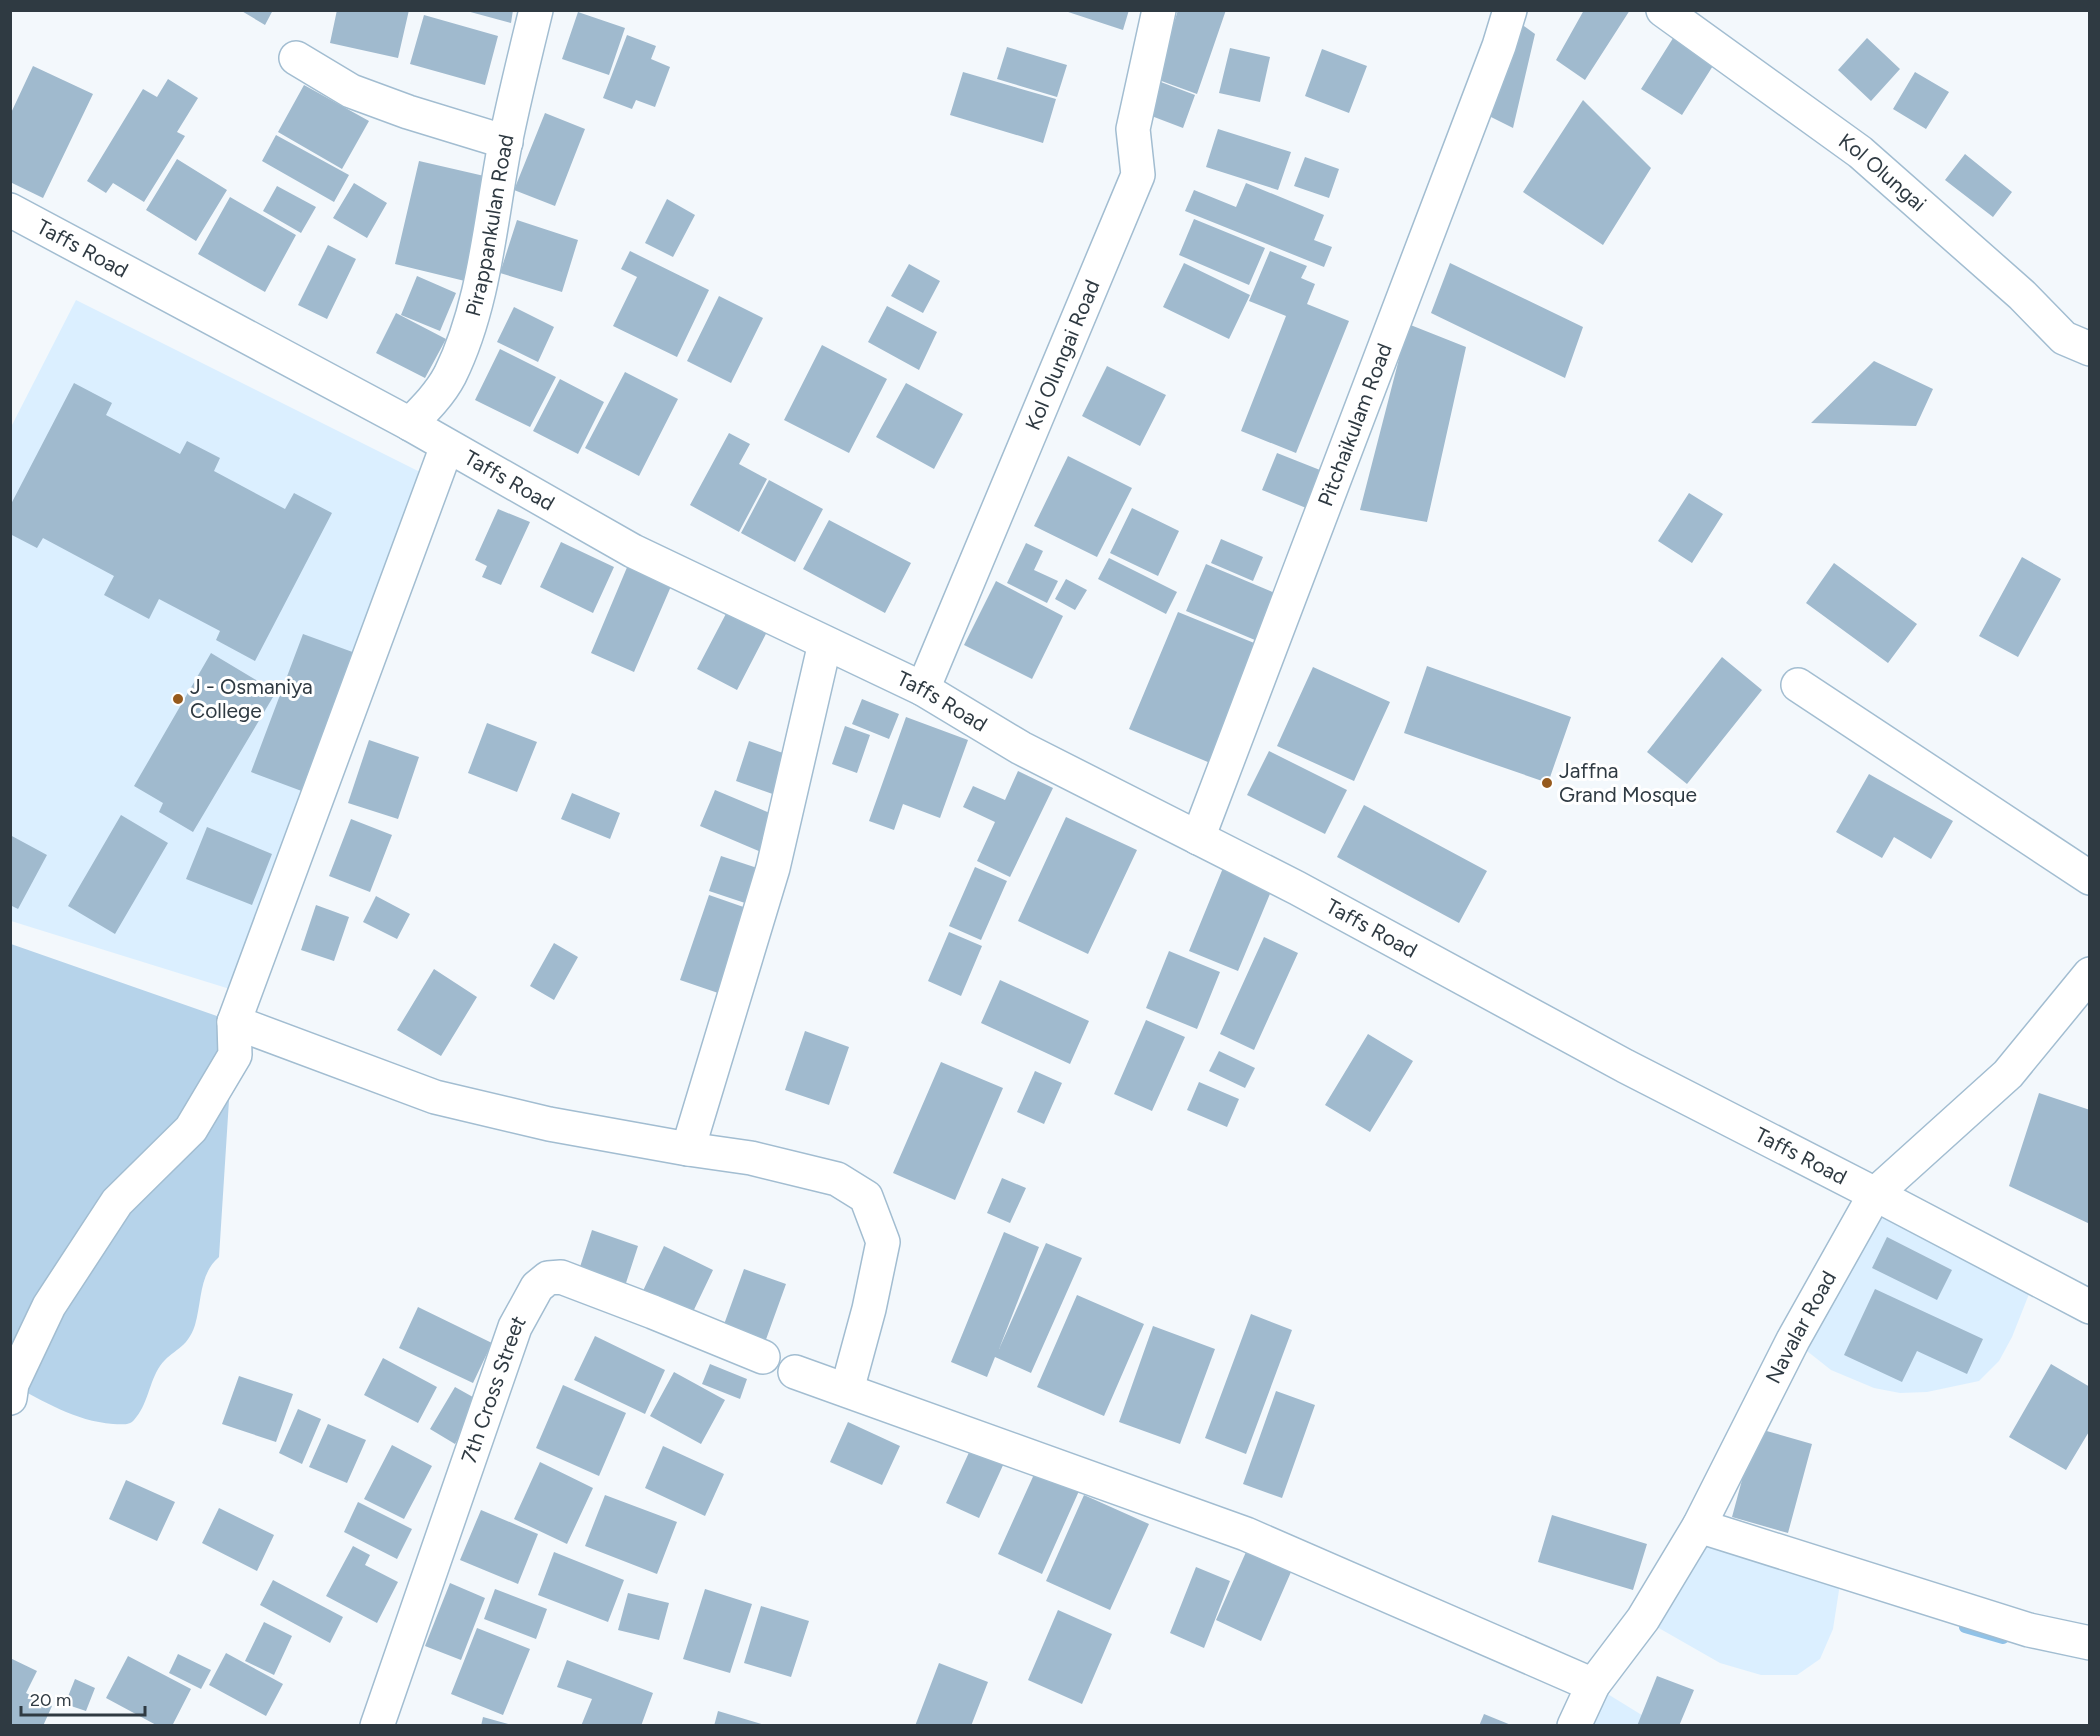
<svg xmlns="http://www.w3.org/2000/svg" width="2100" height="1736" viewBox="0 0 2100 1736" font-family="Figtree,sans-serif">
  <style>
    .built { fill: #dbefff }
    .green { fill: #b6d3ea }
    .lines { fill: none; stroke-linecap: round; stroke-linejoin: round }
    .stream { stroke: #90c2e7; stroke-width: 12 }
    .building { fill: #a0bace }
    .minor-casing { stroke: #a2bdd1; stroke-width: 36 }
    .minor { stroke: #fff; stroke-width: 33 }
    .poi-dot { fill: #965a1d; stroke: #fff; stroke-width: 2 }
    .labels { text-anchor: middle; stroke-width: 6; stroke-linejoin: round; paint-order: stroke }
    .street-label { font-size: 21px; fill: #2f3a42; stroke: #fff }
    .poi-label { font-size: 21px; fill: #2f3a42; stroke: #fff; text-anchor: start }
  </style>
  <rect width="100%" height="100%" fill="#f3f8fc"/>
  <path class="built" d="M76,300L430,477L233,990L11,921V427Z
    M1875,1194L2035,1279L2012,1337L1999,1361L1979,1381L1927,1392L1900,1393L1874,1388L1831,1370L1793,1340Z
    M1699,1526L1842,1571L1833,1629L1820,1659L1797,1675H1761L1720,1663L1643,1619Z
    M1593,1685L1658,1725L1574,1726Z"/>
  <path class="green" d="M11,944L234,1022L219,1257C199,1274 202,1301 195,1325C187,1350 172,1349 160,1366C149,1382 148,1405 134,1420C129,1426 120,1424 113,1424C75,1421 43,1401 11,1384Z"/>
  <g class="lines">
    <path class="stream" d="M1965,1627L2003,1638"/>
  </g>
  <path class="building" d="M240,10H273L265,25Z
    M337,10H409L398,58L330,43Z
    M463,10H513L511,23Z
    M1062,10H1129L1123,30Z
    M1178,10H1226L1197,94L1156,79Z
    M1584,10H1630L1585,80L1556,60Z
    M578,12L625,28L609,75L562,59Z
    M424,15L498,36L485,85L410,64Z
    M1510,16L1535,34L1513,128L1477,110Z
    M627,35L656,46L651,59L670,67L655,107L636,100L632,109L603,98Z
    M1675,35L1716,61L1682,115L1641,89Z
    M1867,38L1900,69L1871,101L1838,70Z
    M1007,47L1067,65L1057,97L997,79Z
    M1230,48L1270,57L1260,102L1219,93Z
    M1322,49L1367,66L1349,113L1305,96Z
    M33,66L93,94L43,198L10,182V115Z
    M963,72L1056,99L1043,143L950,115Z
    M1915,72L1949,92L1926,129L1893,109Z
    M168,79L198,98L177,132L185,136L144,202L113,183L106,193L87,181L143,89L157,97Z
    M1153,79L1195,95L1183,128L1141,112Z
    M304,85L369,121L342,169L278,132Z
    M1583,100L1651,168L1603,245L1523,192Z
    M545,113L585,129L555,206L514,190Z
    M1218,129L1291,152L1278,190L1206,167Z
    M276,135L349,175L334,202L262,161Z
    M1965,154L2012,192L1993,217L1945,180Z
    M1305,157L1339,169L1329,198L1294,186Z
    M177,159L227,190L196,241L146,210Z
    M419,161L493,178L469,282L395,264Z
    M354,183L387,203L367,238L333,218Z
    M1246,183L1324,215L1314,240L1332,247L1324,267L1185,211L1194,190L1236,207Z
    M277,186L316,207L301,233L263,211Z
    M230,197L296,235L265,292L198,254Z
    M667,199L695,215L673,257L645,243Z
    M1194,219L1265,248L1249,285L1179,255Z
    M517,220L578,240L562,292L500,273Z
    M328,245L356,259L327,319L298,305Z
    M630,251L709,290L677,357L613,326L637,277L621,269Z
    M1270,251L1307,266L1301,278L1315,284L1307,304L1349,321L1296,453L1241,431L1286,316L1249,301Z
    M1184,263L1250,295L1229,339L1163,307Z
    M1450,263L1583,327L1565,378L1431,313Z
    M909,264L940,281L923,313L891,296Z
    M417,276L456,293L440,331L401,315Z
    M719,296L763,318L731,383L687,361Z
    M887,306L937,332L919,370L868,342Z
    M514,307L554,327L538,362L497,342Z
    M396,313L446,339L425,378L376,353Z
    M1408,324L1466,347L1427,522L1360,510Z
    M822,345L887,379L849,453L784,420Z
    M500,349L556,377L530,427L475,400Z
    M1874,361L1933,389L1916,426L1811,423Z
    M1107,366L1166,395L1140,446L1082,416Z
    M625,372L678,399L639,476L585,448Z
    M560,379L604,402L578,454L533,431Z
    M74,383L112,403L106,415L180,454L187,441L220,458L214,471L285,509L294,493L332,513L255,661L216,640L220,631L159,599L149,619L104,595L114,576L43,538L37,548L10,534V506Z
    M906,383L963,414L934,469L876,437Z
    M729,433L750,444L739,464L767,479L739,532L690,505Z
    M1277,453L1325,472L1311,510L1262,490Z
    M1068,456L1132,488L1097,557L1034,526Z
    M769,480L823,509L795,562L741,533Z
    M1689,493L1723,514L1692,563L1658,541Z
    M1132,508L1179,531L1158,576L1110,553Z
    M498,509L530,522L501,585L482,577L487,566L475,560Z
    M829,520L911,563L885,613L803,569Z
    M1221,539L1263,557L1253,581L1211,563Z
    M561,542L614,567L593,613L540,587Z
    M1026,543L1043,551L1034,570L1058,581L1047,603L1007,583Z
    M2022,557L2061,579L2018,657L1979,636Z
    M1109,558L1177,592L1166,614L1098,579Z
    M1834,563L1917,624L1888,663L1806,603Z
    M1206,564L1282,596L1262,643L1186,611Z
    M628,565L672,584L634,672L591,653Z
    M1066,579L1087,590L1075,610L1055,599Z
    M996,581L1063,616L1032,679L964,645Z
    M729,608L769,628L737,690L697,669Z
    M1178,612L1264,647L1215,765L1129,729Z
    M303,634L358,654L307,793L251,772Z
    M211,653L276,692L193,832L159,812L163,803L134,786Z
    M1722,657L1762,690L1687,784L1647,752Z
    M1427,666L1571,717L1548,783L1404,733Z
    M1313,667L1390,702L1354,781L1277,746Z
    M862,699L899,714L889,739L852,724Z
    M906,717L968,740L940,818L903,804L894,830L869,821Z
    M487,723L537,742L517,792L468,773Z
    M845,726L870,735L857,773L832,764Z
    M369,740L419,757L398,819L348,803Z
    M749,741L794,757L781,797L736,781Z
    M1269,751L1347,790L1325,834L1247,795Z
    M1018,771L1053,788L1010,877L977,861L995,822L963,807L973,786L1005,800Z
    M1869,774L1953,821L1931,859L1894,837L1882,858L1836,832Z
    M715,790L777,816L761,852L700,826Z
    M572,793L620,813L610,839L561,819Z
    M1364,805L1487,871L1459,923L1337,857Z
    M121,815L168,843L115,934L68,906Z
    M1066,817L1137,850L1088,954L1018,921Z
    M351,819L392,835L370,892L329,876Z
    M207,827L272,854L252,905L186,879Z
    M10,835L47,855L18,909L10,905Z
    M721,856L769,872L757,907L709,891Z
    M975,867L1007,881L981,940L949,926Z
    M1223,868L1272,889L1238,971L1189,951Z
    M709,895L755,911L727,996L680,980Z
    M376,896L410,914L397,939L363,922Z
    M316,905L349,917L334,961L301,950Z
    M949,932L982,946L961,996L928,981Z
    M1264,937L1298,953L1254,1050L1220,1034Z
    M554,943L578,957L554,1000L530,986Z
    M1169,951L1220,972L1197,1029L1146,1008Z
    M434,969L477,997L441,1056L397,1030Z
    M1000,980L1089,1021L1070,1064L981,1023Z
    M1146,1020L1185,1037L1152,1111L1114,1094Z
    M805,1031L849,1047L829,1105L785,1090Z
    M1368,1034L1413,1061L1370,1132L1325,1105Z
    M1219,1051L1255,1068L1245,1088L1209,1071Z
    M941,1062L1003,1088L955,1200L893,1173Z
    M1035,1071L1062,1083L1044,1124L1017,1112Z
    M1199,1082L1239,1099L1227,1127L1187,1110Z
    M2039,1093L2090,1110V1224L2009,1186Z
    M1002,1178L1026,1188L1010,1223L987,1213Z
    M592,1230L638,1246L625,1286L579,1270Z
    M1004,1232L1039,1247L999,1349L1046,1243L1082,1258L1031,1373L995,1357L987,1377L951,1362Z
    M1887,1237L1952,1270L1937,1300L1872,1268Z
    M664,1246L713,1270L691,1316L642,1293Z
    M744,1269L786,1284L764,1345L722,1330Z
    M1875,1289L1983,1339L1967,1374L1917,1351L1902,1382L1844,1355Z
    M1077,1295L1144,1324L1104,1416L1037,1387Z
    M418,1307L492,1343L473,1383L399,1348Z
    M1251,1314L1292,1330L1246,1454L1205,1438Z
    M1153,1326L1215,1349L1180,1444L1119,1422Z
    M595,1336L665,1370L645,1414L574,1380Z
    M383,1358L437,1387L418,1423L364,1395Z
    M710,1364L747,1379L740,1399L702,1384Z
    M2051,1364L2090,1387V1430L2066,1470L2009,1437Z
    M674,1372L725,1400L701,1444L650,1416Z
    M239,1376L293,1394L276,1442L222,1424Z
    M563,1385L626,1413L599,1476L536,1448Z
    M455,1387L480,1401L455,1444L430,1429Z
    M1276,1391L1315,1405L1282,1498L1243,1484Z
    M298,1409L321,1419L302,1464L279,1453Z
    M848,1422L900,1446L882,1485L830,1462Z
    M328,1424L366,1440L347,1483L309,1467Z
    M1756,1428L1812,1444L1788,1533L1732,1517Z
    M392,1445L432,1466L404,1519L364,1499Z
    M663,1446L724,1474L705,1516L645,1488Z
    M971,1448L1004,1463L979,1518L946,1503Z
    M540,1462L593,1488L567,1544L514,1519Z
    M1036,1470L1079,1491L1042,1574L998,1554Z
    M126,1480L175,1502L157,1541L109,1519Z
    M605,1495L677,1522L657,1574L585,1546Z
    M1084,1495L1149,1524L1110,1610L1046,1581Z
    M358,1502L412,1529L397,1559L344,1532Z
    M219,1508L274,1535L257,1571L202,1543Z
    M481,1510L538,1534L518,1584L460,1560Z
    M1552,1515L1647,1544L1633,1590L1538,1562Z
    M353,1546L370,1555L365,1565L398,1582L377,1623L326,1596Z
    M554,1552L624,1580L608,1622L538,1595Z
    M1246,1552L1291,1572L1261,1641L1216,1620Z
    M1196,1567L1230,1581L1204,1648L1170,1633Z
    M273,1580L343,1617L330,1643L260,1605Z
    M450,1583L485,1598L461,1660L425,1646Z
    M495,1589L547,1609L536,1639L484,1619Z
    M705,1589L752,1604L730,1673L683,1659Z
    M628,1593L669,1603L659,1640L618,1630Z
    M761,1606L809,1621L791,1677L744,1663Z
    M1058,1610L1112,1634L1082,1704L1028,1680Z
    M264,1622L292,1636L274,1675L245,1661Z
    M477,1628L530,1649L503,1715L451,1694Z
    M226,1653L283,1684L266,1716L209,1685Z
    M178,1654L211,1670L201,1689L169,1673Z
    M128,1656L191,1689L172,1726H158L106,1698Z
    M10,1658L37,1671L26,1693L52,1706L43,1726H10Z
    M567,1660L653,1693L641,1726H581L592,1699L557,1687Z
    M939,1663L988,1682L971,1726H915Z
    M1657,1676L1694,1690L1679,1726H1637Z
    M75,1679L95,1688L86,1711L65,1704Z
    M718,1711L765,1725V1726H714Z
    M1484,1714L1511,1725V1726H1479Z
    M483,1717L512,1725V1726H481Z"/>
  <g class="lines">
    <g class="minor-casing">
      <g id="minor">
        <path id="s1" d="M1663,10L1860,152L2022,295L2064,338L2090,349"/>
        <path d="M296,58L351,91L408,112L506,142"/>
        <path id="s2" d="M10,210L410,424L633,551L923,689L1021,748L1297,888L1625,1066L1875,1194L2090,1307"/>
        <path id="s3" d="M410,424C425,409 440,394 450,375C485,304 490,221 505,144C514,99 525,55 536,10"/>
        <path d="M447,446L234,1022L435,1097L549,1124L688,1149L751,1158L837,1179L866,1197L883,1242L869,1309L847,1390"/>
        <path d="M1798,685L2090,878"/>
        <path id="s4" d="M923,689L1138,175L1133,129L1159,10"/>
        <path id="s5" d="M1198,838L1499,46L1510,10"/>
        <path d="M688,1149L773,868L825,643"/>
        <path d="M795,1372L1246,1534L1593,1685"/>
        <path d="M10,1398L12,1384L49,1306L117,1202L191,1129L235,1055L234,1022"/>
        <path d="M1699,1526L2029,1630L2090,1643"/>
        <path id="s6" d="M377,1726L515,1327L537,1287L548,1278L561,1277L653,1312L763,1357"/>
        <path id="s7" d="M1574,1726L1593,1685L1643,1619L1699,1526L1793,1340L1875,1194L2008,1074L2090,974"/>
      </g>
    </g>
    <use href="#minor" class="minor"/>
  </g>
  <g class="poi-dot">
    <circle cx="178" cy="699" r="6"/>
    <circle cx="1547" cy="783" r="6"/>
  </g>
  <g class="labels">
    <g class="street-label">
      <text dy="7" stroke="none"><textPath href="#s1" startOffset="273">Kol Olungai</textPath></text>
      <text dy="7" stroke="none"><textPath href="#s3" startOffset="219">Pirappankulan Road</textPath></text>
      <text dy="7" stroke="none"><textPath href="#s2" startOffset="82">Taffs Road</textPath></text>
      <text dy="7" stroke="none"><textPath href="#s4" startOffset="362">Kol Olungai Road</textPath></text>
      <text dy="7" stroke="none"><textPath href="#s5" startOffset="442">Pitchaikulam Road</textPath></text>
      <text dy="7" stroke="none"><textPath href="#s2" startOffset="568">Taffs Road</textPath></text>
      <text dy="7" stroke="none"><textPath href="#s2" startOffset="1054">Taffs Road</textPath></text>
      <text dy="7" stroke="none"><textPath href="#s2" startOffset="1540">Taffs Road</textPath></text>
      <text dy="7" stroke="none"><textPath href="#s2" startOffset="2026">Taffs Road</textPath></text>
      <text dy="7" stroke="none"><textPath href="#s7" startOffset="460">Navalar Road</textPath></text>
      <text dy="7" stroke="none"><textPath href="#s6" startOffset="356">7th Cross Street</textPath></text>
    </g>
    <g class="poi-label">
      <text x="190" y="694">J - Osmaniya<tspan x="190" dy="24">College</tspan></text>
      <text x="1559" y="778">Jaffna<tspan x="1559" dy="24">Grand Mosque</tspan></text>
    </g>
  </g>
  <rect width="2100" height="1736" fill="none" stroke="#2f3a42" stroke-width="24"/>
  <path d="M21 1706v9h124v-9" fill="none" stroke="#2f3a42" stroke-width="3"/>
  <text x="30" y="1706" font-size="18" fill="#2f3a42" stroke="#ffffff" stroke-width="4.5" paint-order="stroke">20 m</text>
</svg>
